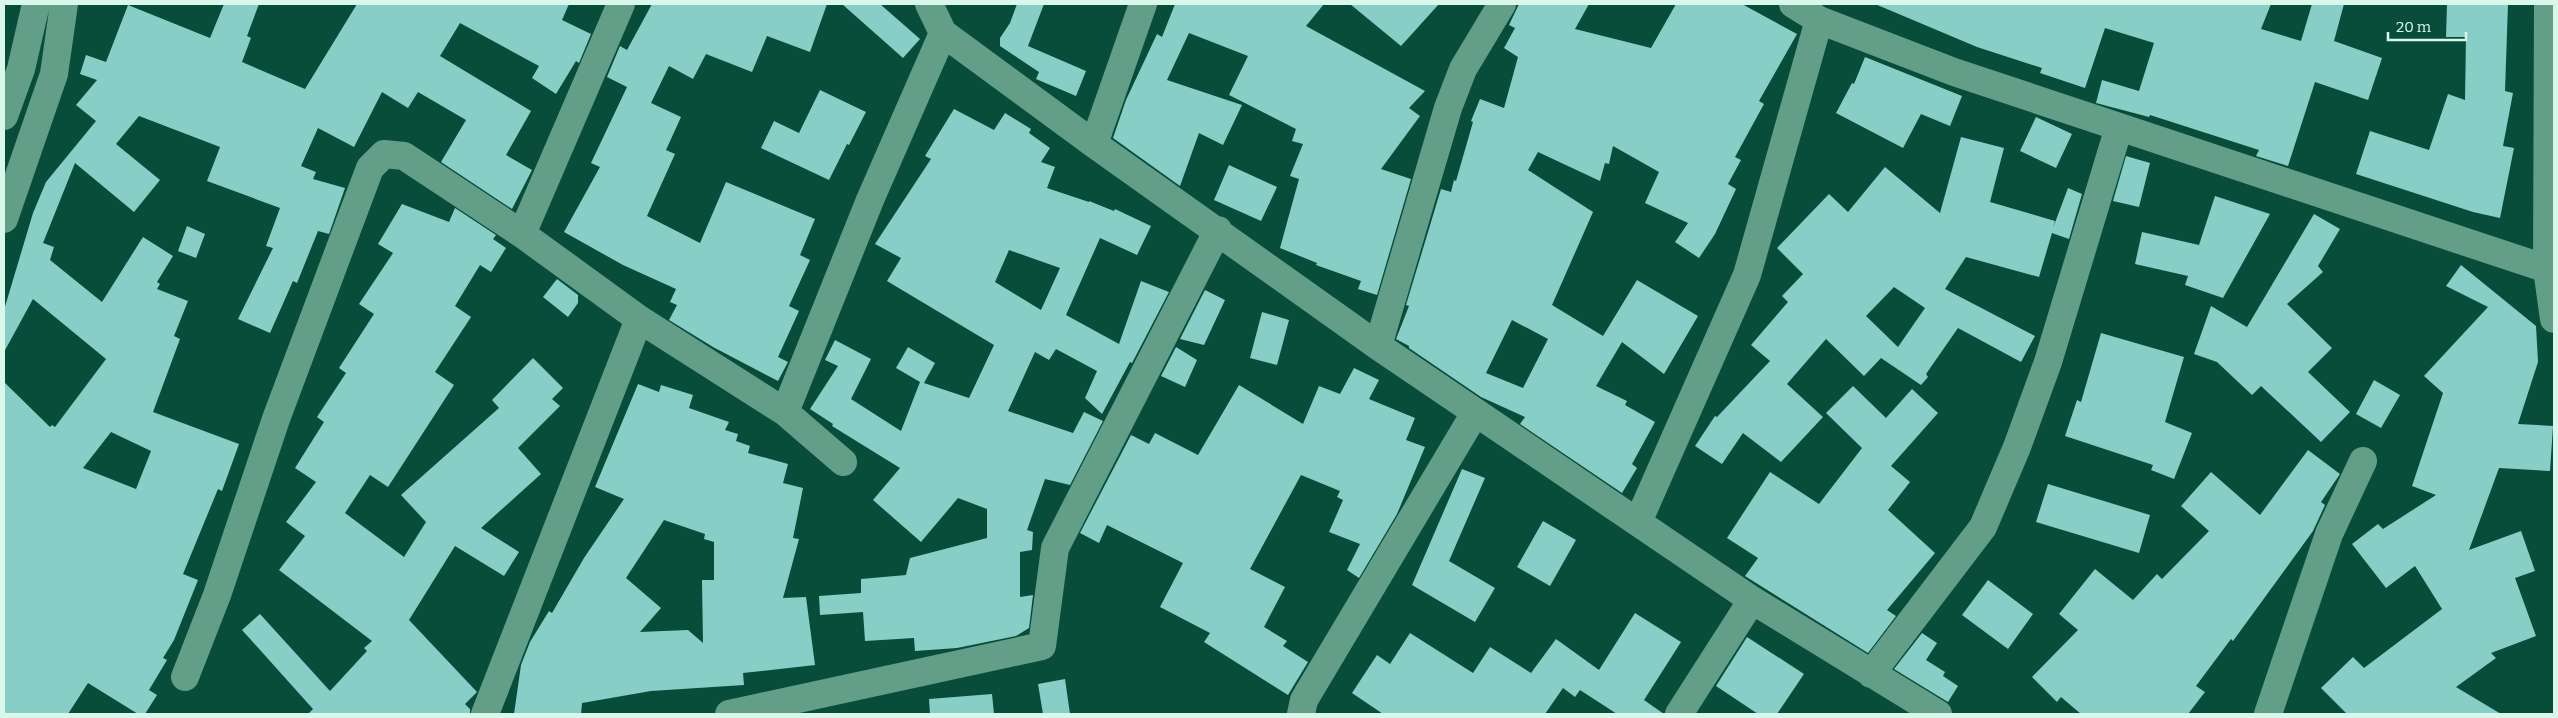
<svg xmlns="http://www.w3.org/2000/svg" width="2558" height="718" viewBox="0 0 2558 718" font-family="Bitter,serif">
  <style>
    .building { fill: #87cec7; fill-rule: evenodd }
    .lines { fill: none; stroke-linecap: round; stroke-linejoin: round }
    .minor { stroke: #629e88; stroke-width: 28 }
  </style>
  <rect width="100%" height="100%" fill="#084d3a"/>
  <path class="building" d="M224,4H259L247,36L251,38L242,62L305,89L357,4H569L562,20L591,34L579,63L576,61L556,94L532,78L539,66L460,23L440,56L531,111L506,155L532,170L512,209L441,162L466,120L418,92L408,108L382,92L354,147L318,128L301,166L316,172L313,179L345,188L329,234L318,231L297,283L293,281L270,333L238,319L273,248L266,246L280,208L207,181L220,147L139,116L116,144L160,180L134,212L75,163L43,243L54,247L50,260L102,302L143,237L173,256L157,282L160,284L157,289L188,301L174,336L180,339L153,412L239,444L222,491L218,489L183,574L198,580L174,640L163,658L167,660L149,690L157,695L145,714H138L88,683L68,714H4V382L50,427L52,425L55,427L106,359L33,299L4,352V310L33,213L46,182L96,121L76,105L97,80L80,74L86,55L106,62L128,5L210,38ZM111,432L151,451L136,489L83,468Z
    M652,4H827L810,52L767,36L752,72L706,54L693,79L669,66L651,103L681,117L666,150L675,154L647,216L700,243L726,182L815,219L800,255L810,260L789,306L799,311L778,357L788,362L778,381L713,347L669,320L677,305L670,302L676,289L623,265L564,232L600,167L591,163L627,87L607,77L620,46L627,50Z
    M842,4H880L920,39L903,58Z
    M1017,4H1044L1028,46L1086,71L1076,96L1036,79L1039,72L1000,46V38L1010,23Z
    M1175,4H1324L1306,26L1425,91L1409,108L1420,116L1381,169L1411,179L1377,295L1358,289L1361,281L1316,265L1317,263L1280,248L1299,179L1290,176L1303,144L1292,141L1296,129L1229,95L1248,56L1189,33L1167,80L1242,105L1223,145L1199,133L1180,186L1113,138L1126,100L1157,34L1162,37Z
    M1350,4H1439L1401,46Z
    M1519,4H1589L1575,29L1651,48L1676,4H1742L1797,34L1759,101L1764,104L1735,157L1741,160L1728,184L1736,189L1715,234L1699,258L1675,242L1688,223L1645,203L1659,172L1613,146L1609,164L1605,163L1600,181L1538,152L1528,170L1593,212L1552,305L1603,336L1637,280L1698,316L1664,374L1622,342L1596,386L1627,401L1625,405L1655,422L1632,464L1637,468L1622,493L1520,424L1525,417L1481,397L1409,348V346L1396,339L1409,306L1406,305L1441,189L1451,192L1454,180L1456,181L1473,122L1471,121L1480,99L1504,108L1518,57L1504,48L1515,28L1509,25ZM1512,320L1548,339L1523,388L1486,373Z
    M1875,4H2271L2261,29L2301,41L2312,4H2344L2334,41L2382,58L2368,100L2315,82L2288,166L2256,156L2259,150L2150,115L2149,117L2096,103L2102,80L2139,91L2154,43L2105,28L2085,88L2040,73L2042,68L1977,47Z
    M2447,4H2508L2505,91L2513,93L2503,146L2514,148L2500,218L2473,212L2356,174L2370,131L2429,150L2448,94L2465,100L2466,37H2446Z
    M1865,57L1962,96L1950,126L1921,114L1903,148L1836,113L1852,83L1854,84Z
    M820,90L866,112L849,145L847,144L829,180L761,148L774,121L799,133Z
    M954,109L994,130L1005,113L1031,129L1029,133L1050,148L1041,162L1055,167L1047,188L1089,202V201L1114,211L1115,209L1151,226L1137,255L1100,238L1066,315L1119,344L1141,281L1169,292L1132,363L1130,362L1102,414L1085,398L1097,371L1056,349L1049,360L1035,352L1008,411L1073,433L1084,412L1103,421L1070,485L1045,479L1027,530L1033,532L1032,550L1020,552V597L1033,595L1029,628L1016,636L957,648L915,651L914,638L865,641L863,612L820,615L819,596L861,593V579L906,575L910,558L987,538V509L958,498L921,542L873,500L900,468L832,426L833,424L810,409L838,366L825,360L835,340L871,359L851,399L901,431L920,382L896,368L908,347L935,363L924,383L969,398L994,345L887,281L901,258L875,244L931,159L925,156ZM1009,250L1060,268L1041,310L995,282Z
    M2036,117L2072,134L2056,168L2020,151Z
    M1961,137L2004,148L1990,202L2055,221L2053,228L2068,188L2082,194L2069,239L2052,233L2039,277L1966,257L1945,289L2035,336L2021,362L1958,328L1926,374L1928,377L1921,385L1881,358L1864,376L1826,339L1787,384L1823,417L1781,462L1743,433L1722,464L1695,446L1715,416L1717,417L1770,361L1751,345L1788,302L1782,296L1803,274L1777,248L1829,194L1848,212L1885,167L1940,213ZM1894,287L1925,308L1898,347L1866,316Z
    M2126,156L2150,163L2139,207L2113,201Z
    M1229,165L1277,187L1261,221L1214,200Z
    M2215,196L2270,214L2223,298L2185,285L2188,276L2135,264L2142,232L2199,245Z
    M402,204L449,222L455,208L496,235L493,239L506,248L491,272L480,265L455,306L471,317L435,372L454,385L388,487L370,475L345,513L404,557L426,522L401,495L499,408L492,400L533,358L563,388L552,399L560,406L518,448L541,474L481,528L519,552L504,576L455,546L409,620L477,692L465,704L470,709V714H308L313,709L242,630L260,614L330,691L367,651L364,648L372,641L279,570L305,536L286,522L316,482L295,468L324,422L317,417L346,373L339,368L374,314L359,304L393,253L378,244Z
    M2314,214L2340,229L2318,266L2323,272L2287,304L2332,348L2308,372L2350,412L2321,442L2261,386L2252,395L2217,362L2194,354L2211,306L2247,327Z
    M187,226L205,234L196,258L178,251Z
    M2461,265L2536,326L2538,362L2518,424L2553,426L2550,471L2499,468L2469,550L2521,531L2535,571L2515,578L2536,636L2491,653L2496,658L2456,687L2501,714H2347L2321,688L2353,657L2364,668L2442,609L2415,566L2386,588L2352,544L2378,524L2383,529L2436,495L2412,486L2443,393L2424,376L2488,307L2446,286Z
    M557,279L578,295V303L568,317L543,297Z
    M1205,290L1225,300L1204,345L1180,339Z
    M1262,312L1289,320L1277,365L1250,358Z
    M2101,333L2184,357L2165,422L2192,433L2174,479L2151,470L2153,465L2065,436L2077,400L2081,402Z
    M1176,347L1197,360L1185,387L1161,376Z
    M1354,368L1379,380L1369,399L1415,418L1406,440L1425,447L1397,514L1359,578L1347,570L1360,544L1329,532L1343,500L1337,497L1340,491L1301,475L1250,569L1285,587L1264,627L1287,641L1283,646L1308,662L1288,695L1204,642L1210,633L1160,607L1183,563L1107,525L1099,543L1080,533L1131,435L1149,444L1155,433L1198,455L1239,385L1303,424L1319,386L1340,394Z
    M2374,380L2400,395L2381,428L2356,414Z
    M638,384L659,392L661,385L693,395L689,408L729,422L725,430L738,434L736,441L750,446L748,453L788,464L783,483L803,488L793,538L799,539L783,598L806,597L815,665L743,673L744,685L651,691L582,703L581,714H514L521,665L530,642L549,611L552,613L584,558L624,499L595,487ZM664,520L705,534L704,539L714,542V580H702L703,643L688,630L640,632L661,608L626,578Z
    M1853,386L1886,418L1912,389L1938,413L1891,466L1910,482L1888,510L1935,553L1887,610L1896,616L1868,653L1745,576L1758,558L1727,538L1770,472L1819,504L1862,448L1826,413Z
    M2308,450L2340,474L2321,502L2325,505L2313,531L2233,641L2231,639L2196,686L2205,692L2188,714H2081L2061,697L2057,702L2032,677L2078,630L2059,614L2095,569L2133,600L2157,574L2162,579L2209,531L2181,506L2211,472L2260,515Z
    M1462,469L1485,478L1449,561L1495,588L1475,622L1412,585Z
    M2048,484L2150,515L2139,553L2036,522Z
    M1543,521L1576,540L1550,586L1517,567Z
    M1988,580L2033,614L2008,649L1962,615Z
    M1635,613L1681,642L1644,700L1664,714H1617L1580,690L1575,697L1563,688L1545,714H1383L1352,693L1377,655L1390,664L1410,633L1473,673L1490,647L1531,673L1556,639L1599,670Z
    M1922,633L1937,643L1926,660L1945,672L1943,676L1958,686L1948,702L1894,669Z
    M1747,637L1804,674L1777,714H1758L1716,686Z
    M1065,679L1070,714H1043L1038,684Z
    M992,694L994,714H930L929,699Z"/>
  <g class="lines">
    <path class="minor" d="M929,4L943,33L1094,144L1378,346L1752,600L1938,714
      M1793,4L1819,20L1954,72L2547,269
      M2548,4L2547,269L2554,319
      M4,116L21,69L36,4
      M1094,144L1143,4
      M4,219L54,74L64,4
      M522,234L621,4
      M1378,346L1448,108L1463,69L1502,4
      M785,412L870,200L943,33
      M1638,522L1747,275L1819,20
      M1871,674L1983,527L2017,447L2048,362L2119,127
      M185,677L217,595L276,419L370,168L384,154L404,156L522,234L639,319L785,412L843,462
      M485,714L639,319
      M729,714L1042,646L1055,548L1218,230
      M1301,714L1304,700L1475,413
      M1679,714L1752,600
      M2268,714L2329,534L2363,461"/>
  </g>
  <rect width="2558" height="718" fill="none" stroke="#d9f8eb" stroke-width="10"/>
  <path d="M2388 32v8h78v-8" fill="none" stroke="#d9f8eb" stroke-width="2.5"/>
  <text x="2396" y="32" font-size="15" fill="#d9f8eb" stroke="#084d3a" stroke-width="4" paint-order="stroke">20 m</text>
</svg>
